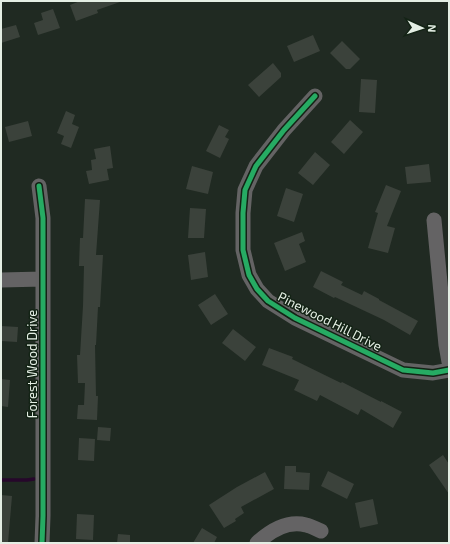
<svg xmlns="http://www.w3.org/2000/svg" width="450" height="544" viewBox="0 0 450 544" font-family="'Exo 2',sans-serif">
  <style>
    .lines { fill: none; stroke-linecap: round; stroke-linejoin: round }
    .stream { stroke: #26072b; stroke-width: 3.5 }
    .building { fill: #3b423b }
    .minor { stroke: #646364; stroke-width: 15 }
    .cycleway-casing { stroke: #132315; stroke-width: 8 }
    .cycleway { stroke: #26ab63; stroke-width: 5 }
    .labels { text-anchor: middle; stroke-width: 3; stroke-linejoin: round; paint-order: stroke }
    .street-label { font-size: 13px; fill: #e4eee4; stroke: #132315 }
  </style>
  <rect width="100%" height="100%" fill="#202a22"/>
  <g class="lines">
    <path class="stream" d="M1,480H27L34,479"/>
  </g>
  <path class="building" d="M80,1H119L120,2L97,10L98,13L76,21L70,5Z
    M53,9L60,28L38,35L34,23L43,20L41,13Z
    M16,25L20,37L1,43V29Z
    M313,35L320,51L294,62L287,46Z
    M342,41L360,59L350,69H346L330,53Z
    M273,63L281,73V77L259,97L248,85Z
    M361,79L377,80L375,113L359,112Z
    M66,111L75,115L72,124L79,127L71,148L61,144L64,136L57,133Z
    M350,120L363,132L344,154L331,142Z
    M28,121L32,136L9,142L5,127Z
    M219,125L229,130L225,137L229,139L220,158L206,151Z
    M110,146L113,168L107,169L109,180L89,184L86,171L92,170L91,160L96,159L94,149Z
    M315,152L330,165L313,185L298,173Z
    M429,164L431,182L407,184L405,167Z
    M192,166L213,172L208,194L186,189Z
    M386,185L401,191L387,226L395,228L388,253L368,248L378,213L375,212Z
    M286,188L303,194L294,222L277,216Z
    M85,199L100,200L96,255H103L100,307H98L96,345H95L96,396H98L97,420L77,419L78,405H84L85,383H78L77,355H80L83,306L84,266H79L80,238H83Z
    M190,208L206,209L204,238H188Z
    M302,232L305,241L299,244L306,262L285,271L274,243Z
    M205,252L208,277L191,280L188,255Z
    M321,271L343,282L341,285L362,295L364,291L379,299V300L418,321L410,335L384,320L335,297L334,298L313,287Z
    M215,294L228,314L211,325L198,305Z
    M1,326L18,327L17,342L1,341Z
    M233,329L256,347L245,361L222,343Z
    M269,348L293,357L292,359L341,383L342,382L381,402V401L402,412L393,428L361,409L358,415L320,395L317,401L294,390L299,380L262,365Z
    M1,379L10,380L8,407L1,406Z
    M98,427L111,428L110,441L97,440Z
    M79,438L95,439L94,461L78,460Z
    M443,455L449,464V494L429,465Z
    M285,466H296V472L310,473L309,490L284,489Z
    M328,471L354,484L347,499L321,486Z
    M265,472L274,489L241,507L244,513L235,519L236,521L224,528L209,505L237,487Z
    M1,495L12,496L8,543H1Z
    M373,499L378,524L360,528L355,503Z
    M77,514L94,515L93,540L76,539Z
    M202,528L217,537L214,543H193Z
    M118,534L130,535V543H117Z"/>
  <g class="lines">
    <path class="minor" d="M315,96L284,130L256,166L245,190L243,213V250L249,275L257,289L268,301L295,318L403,370L433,373L449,370
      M39,186L43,218V516L42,543
      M434,220L446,345L449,362
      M1,280L43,279
      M257,543C270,531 287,520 306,525C311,526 316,529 321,531"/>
    <g class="cycleway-casing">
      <path id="cycleway" d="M315,96L284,130L256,166L245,190L243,213V250L249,275L257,289L268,301L295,318L403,370L433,373L449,370
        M39,186L43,218V516L42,543"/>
    </g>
    <use href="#cycleway" class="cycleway"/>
  </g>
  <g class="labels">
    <g class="street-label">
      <text transform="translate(330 321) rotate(27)" y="5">Pinewood Hill Drive</text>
      <text transform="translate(32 364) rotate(-90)" y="5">Forest Wood Drive</text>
    </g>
  </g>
  <rect width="450" height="544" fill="none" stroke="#e4eee4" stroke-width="4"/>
  <g transform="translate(422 28) rotate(93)" stroke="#132315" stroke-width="3" paint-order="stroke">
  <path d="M0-3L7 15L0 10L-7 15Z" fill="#e4eee4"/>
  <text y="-6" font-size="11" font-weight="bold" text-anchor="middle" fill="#e4eee4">N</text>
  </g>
</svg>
